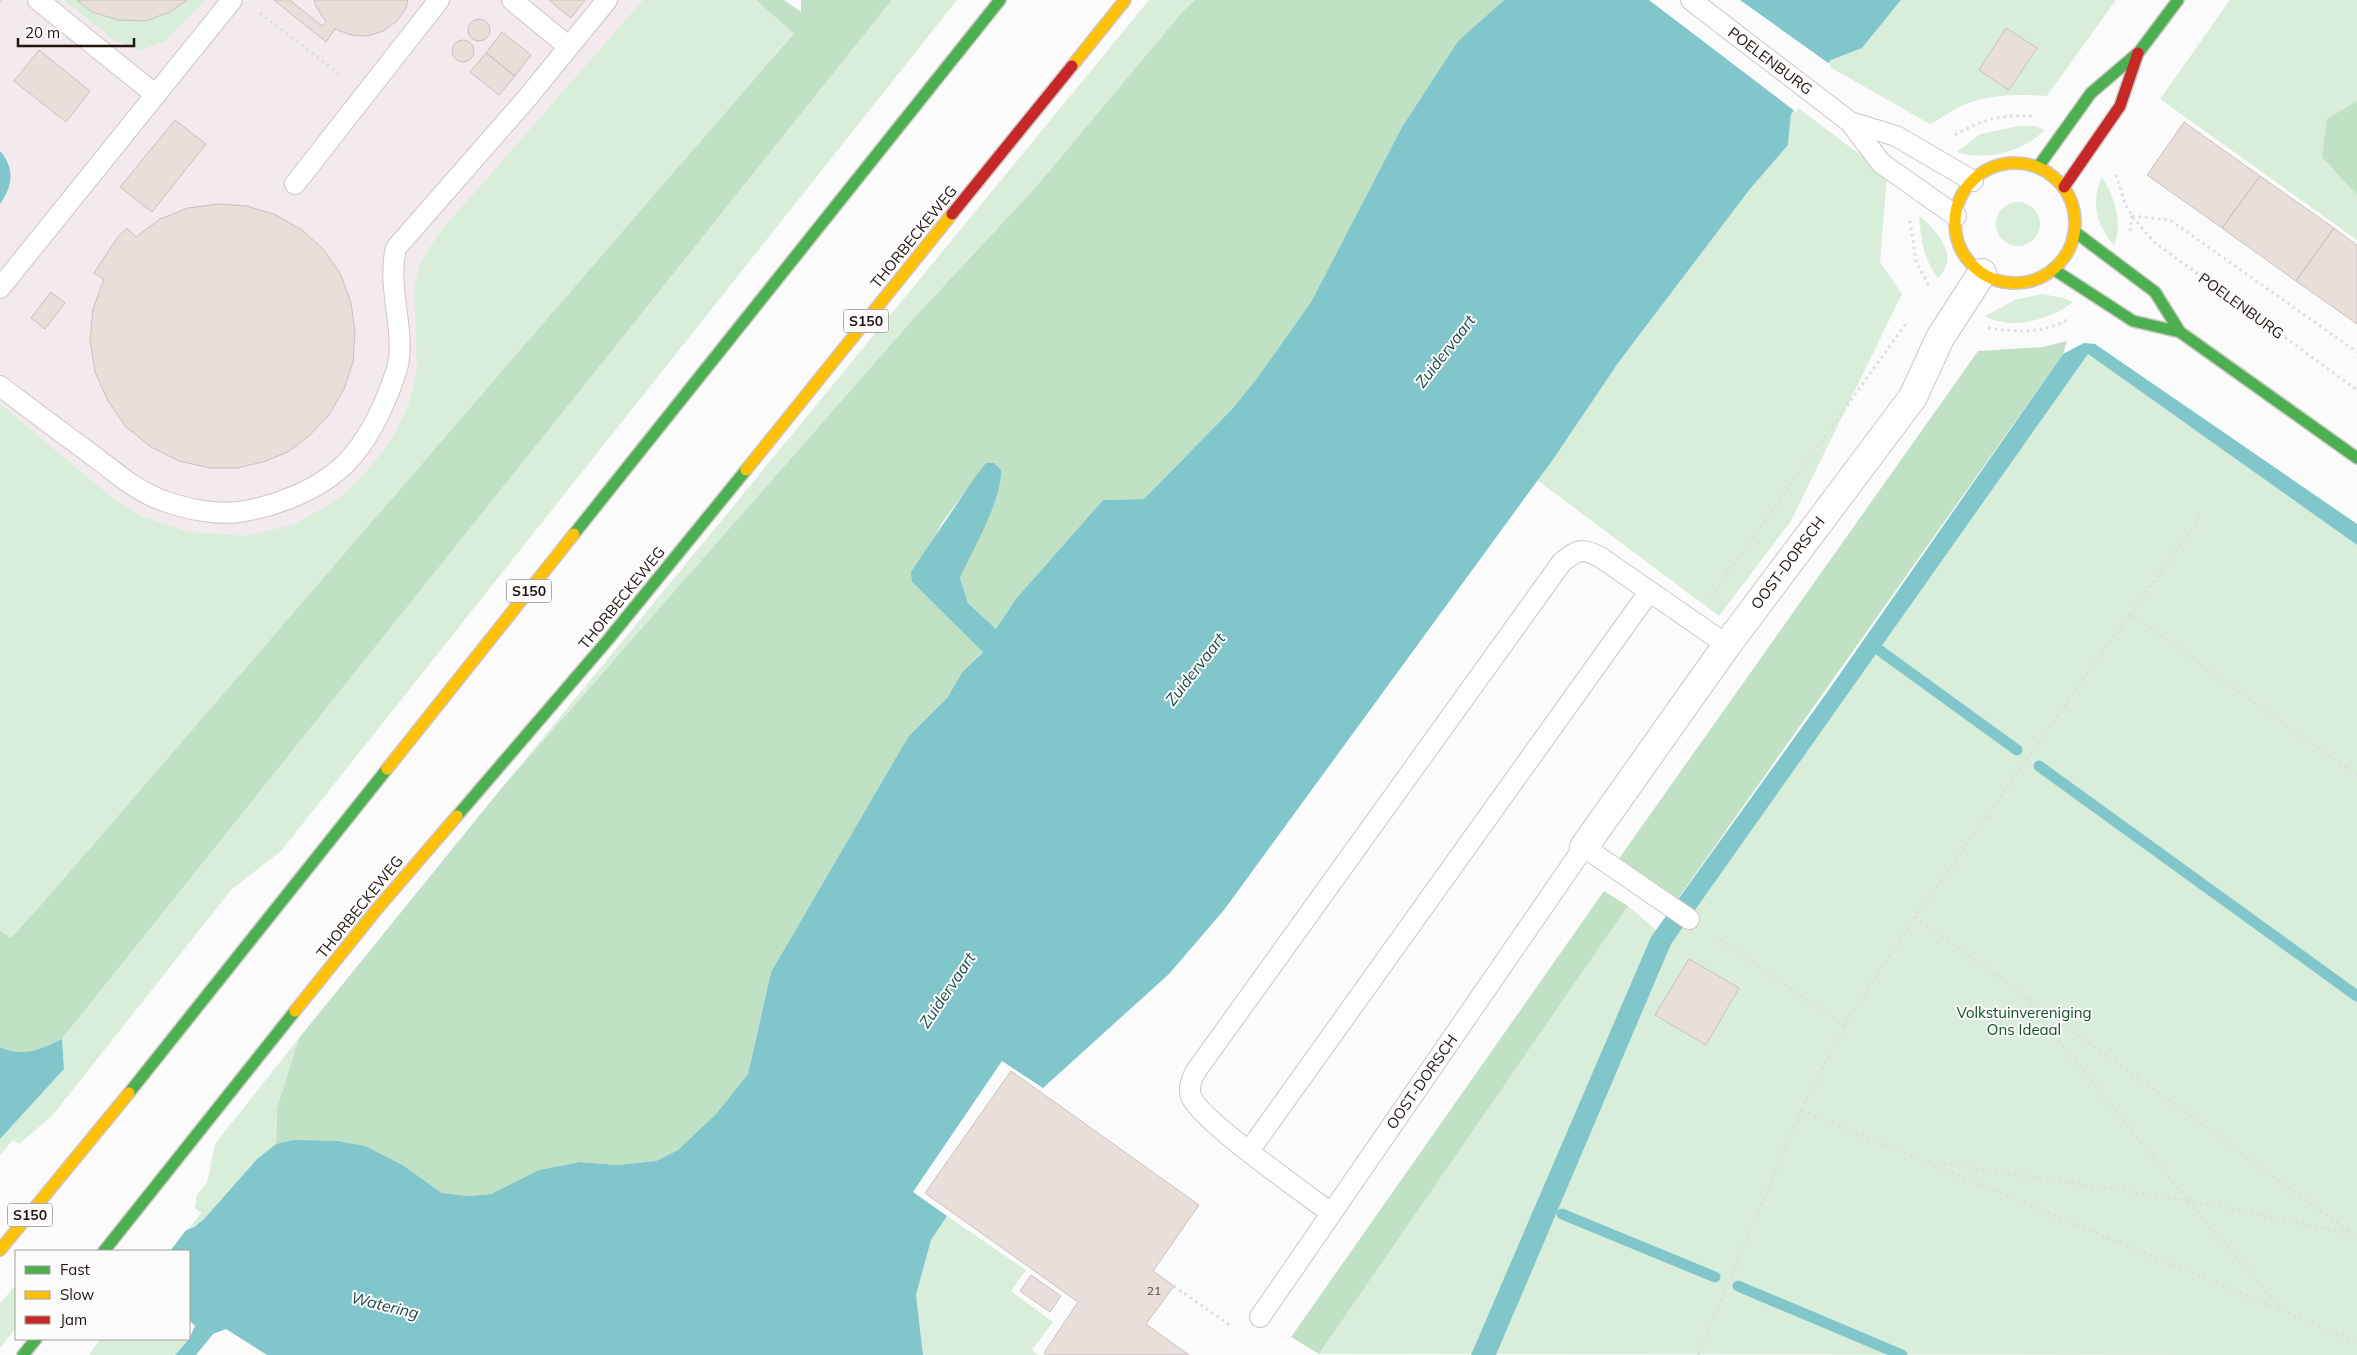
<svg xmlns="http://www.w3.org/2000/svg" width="2357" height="1355" viewBox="0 0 2357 1355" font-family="Mulish,sans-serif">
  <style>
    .industrial { fill: #f3eaed }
    .green { fill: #d8eeda }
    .forest { fill: #c1e1c5 }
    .water { fill: #80c6cb }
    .pier { fill: #fbfbfb }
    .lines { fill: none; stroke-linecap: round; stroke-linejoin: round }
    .stream { stroke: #80c6cb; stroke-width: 11 }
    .building { fill: #e9dfda; stroke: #c7c1be }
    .lane-casing { stroke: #cdc7c3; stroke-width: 22 }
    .street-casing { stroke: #cdc7c3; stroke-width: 30 }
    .fast-casing { stroke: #cdc7c3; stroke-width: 14 }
    .slow-casing { stroke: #cdc7c3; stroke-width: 14 }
    .jam-casing { stroke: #cdc7c3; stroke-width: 14 }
    .path { stroke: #dfdede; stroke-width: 3; stroke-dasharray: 2.5 4; stroke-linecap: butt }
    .lane { stroke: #fefefe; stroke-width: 20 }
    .street { stroke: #fefefe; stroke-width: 28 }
    .fast { stroke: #4caf50; stroke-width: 11 }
    .slow { stroke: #ffc107; stroke-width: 11 }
    .jam { stroke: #c62828; stroke-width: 11 }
    .labels { text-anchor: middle; stroke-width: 4; stroke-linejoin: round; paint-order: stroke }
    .number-label { font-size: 12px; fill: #534742 }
    .shield { fill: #fbfbfb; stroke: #625956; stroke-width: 1 }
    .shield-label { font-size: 14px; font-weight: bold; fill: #21140f }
    .street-label { font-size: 15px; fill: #21140f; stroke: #fbfbfb }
    .park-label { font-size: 15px; fill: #125021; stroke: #fbfbfb }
    .water-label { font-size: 16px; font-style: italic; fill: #1d494d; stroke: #fbfbfb }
  </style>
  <rect width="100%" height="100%" fill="#fbfbfb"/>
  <path class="industrial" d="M0,0H753L0,963Z"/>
  <path class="green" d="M64,0H206L165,41L138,51L110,37Z
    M643,0H756L794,32L0,963V404L116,501L141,516L189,532L246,536L295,524L340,498L368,470L390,442L409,405L417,368L414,288L421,261L440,232Z
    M892,0H957L281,851L231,890L52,1116L19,1144L13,1140L0,1155V1139L64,1069L62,1039Z
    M1149,0H1195L1183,11L1035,188L913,319L500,790Z
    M1901,0H2116L2047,96C2018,94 1988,94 1961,106C1950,111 1941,119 1930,124L1828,66L1831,60L1862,48Z
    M2230,0H2357V240L2160,99Z
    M1797,107L1887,175L1880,262L1902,294L1791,521L1719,616L1537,480L1618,363L1750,189L1788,145L1791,114Z
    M2019,126H2035L2045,130C2023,151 1987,162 1957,152L1980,134Z
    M2102,177C2115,197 2123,224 2114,246C2097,225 2090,203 2102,177Z
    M1996 224a22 22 0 1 1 44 0a22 22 0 1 1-44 0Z
    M1919,215C1936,231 1961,255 1938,278C1923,259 1921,238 1919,215Z
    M2042,294L2063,298L2073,302C2050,320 2011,331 1985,316L2015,300Z
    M2088,354L2357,545V1355L1319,1354L1628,906L1671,943Z
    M299,1038L277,1108L276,1144L257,1159L204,1219L188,1230L201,1213L195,1208L197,1194L207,1183L215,1144Z
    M947,1216L1026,1270L1011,1291L1053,1322L1032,1350L1038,1355H923L916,1295L931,1240Z
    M16,1284V1328L0,1348V1304Z
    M100,1339H188L175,1355H89Z"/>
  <path class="forest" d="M756,0H784L801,12V0H892L62,1039C40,1049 23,1058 0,1047V931L11,938L43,903L794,33Z
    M1195,0H1504L1458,41L1402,127L1311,302L1258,377L1233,408L1144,499L1103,500L1015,600L996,629L968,603L960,578L997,496L1001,480L986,463L942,523L912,582L983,651L963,671L947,698L908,737L771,972L748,1074L716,1114L678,1150L656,1161L617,1165L580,1162L539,1170L491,1194L469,1196L442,1193L404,1166L293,1140L276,1144L277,1108L299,1038L500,790L913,319L1035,188L1183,11Z
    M2357,101V195L2322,157L2327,119Z
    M2067,341L2063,354L1672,907L1613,867L1978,351L2043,347Z
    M1604,891L1628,906L1319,1354L1291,1337Z"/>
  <path class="water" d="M1504,0H1901L1862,48L1831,60L1791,114L1788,145L1750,189L1618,363L1554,458L1224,910L1169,974L1043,1088L1002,1061L913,1192L947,1216L931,1240L916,1295L923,1355H267L226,1329L213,1334L196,1355H175L189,1339L195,1326L189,1320V1251H20L0,1166L184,1231L194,1227L204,1219L257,1159L276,1144L293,1140L337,1141L365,1146L404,1166L442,1193L469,1196L491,1194L539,1170L580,1162L617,1165L656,1161L678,1150L716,1114L748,1074L771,972L908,737L947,698L963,671L983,652L912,582L911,572L975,477L986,463H994L1001,470C1003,498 972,551 960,578L968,603L996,629L1015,600L1103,500L1144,499L1233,408L1258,377L1311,302L1402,127L1458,41Z
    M0,151C15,168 13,186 0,204Z
    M2084,343L2095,344L2357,524V545L2088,354L1671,944L1496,1355H1471L1651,937L1828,691L2063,354Z
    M62,1039L64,1069L0,1139V1047C23,1058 40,1049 62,1039Z"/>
  <path class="pier" d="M1649,0H1740L1831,65L1796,112Z
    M0,1163L187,1229L170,1251L16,1252L0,1246Z"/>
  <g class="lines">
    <path class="stream" d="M1879,650L2017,750
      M2039,766L2357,996
      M1562,1214L1715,1277
      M1738,1286L1902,1355"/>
  </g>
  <path class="building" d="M77,0H187L170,12L145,21L118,20L92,12Z
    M274,0H290L322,26L326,22L316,6L314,0H408L406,8L397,21L383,31L368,36L351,35L335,29L326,42Z
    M549,0H585L571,18Z
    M468 30a11 11 0 1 1 22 0a11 11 0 1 1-22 0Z
    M2006,28L2037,48L2009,90L1979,70Z
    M502,32L531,55L515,76L486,53Z
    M452 51a11 11 0 1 1 22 0a11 11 0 1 1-22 0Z
    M39,50L90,91L66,122L14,81Z
    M486,53L515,76L499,95L470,72Z
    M175,120L206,144L152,212L120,187Z
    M2184,122L2260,176L2222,228L2147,175Z
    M2260,176L2334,228L2296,281L2222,228Z
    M218,204L247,206L276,215L302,230L324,250L341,275L351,303L355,332L353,362L344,389L329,415L309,436L288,452L263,462L237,468H210L179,461L151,447L126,427L108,401L95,372L90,340L93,309L104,279L94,273L117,238L127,228L136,237L160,219L188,208Z
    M2334,228L2357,245V324L2296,281Z
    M51,292L65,303L45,329L31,318Z
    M1689,959L1739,988L1706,1045L1655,1015Z
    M1011,1071L1199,1205L1153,1271L1174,1286L1146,1324L1189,1355H1047L1044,1353L1078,1302L925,1193Z
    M1031,1275L1061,1296L1050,1312L1020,1291Z"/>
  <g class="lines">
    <g class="lane-casing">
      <path id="lane" d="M38,0L156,95
        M512,0L569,47
        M1691,0L1850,122L1881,163L1956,216
        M1850,122L1896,136L1973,181
        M295,184L439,0
        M0,288L232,0
        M0,386C30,409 61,432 91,454C114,471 137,492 164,501C186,509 216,515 239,512C274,507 319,490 345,464C369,440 385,405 396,372C408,336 386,289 396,248L528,97L607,0
        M1249,1151L1649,592
        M1331,1213C1306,1194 1198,1119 1191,1096C1188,1087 1192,1078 1196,1071L1562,562C1579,549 1581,548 1600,557L1727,645
        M1260,1317L1584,847L1689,919"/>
    </g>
    <g class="street-casing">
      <path id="street" d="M1584,847L1727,645L1913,397L1940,338L1982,273"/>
    </g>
    <g class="fast-casing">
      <path id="fast" d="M2038,167L2091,93L2139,52L2178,0
        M2075,232L2155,292L2180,332
        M2053,269L2133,321L2180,332L2357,458
        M574,534L1000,0
        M457,816L607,641L746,470
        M129,1093L387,769
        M104,1251L295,1011
        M23,1355L36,1339"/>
    </g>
    <g class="slow-casing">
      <path id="slow" d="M1072,66L1125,0
        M1955 223a60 60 0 1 1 120 0a60 60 0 1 1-120 0Z
        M746,470L952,214
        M387,769L574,534
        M295,1011L377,909L457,816
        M0,1250L129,1093"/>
    </g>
    <g class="jam-casing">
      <path id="jam" d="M2064,187L2120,106L2138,53
        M952,214L1072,66"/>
    </g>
    <path class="path" d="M0,2L2,0
      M260,13L342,76
      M1955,135C1982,120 2001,114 2032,116
      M2116,175L2126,206L2132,216L2154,242L2357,390
      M2132,216L2170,220L2357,352
      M1910,221L1916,261L1930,288
      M2130,231L2132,216
      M1988,328C2016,332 2041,334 2067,320
      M1711,596L1907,322
      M2130,614L2202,514
      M1915,917L2357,1237
      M1714,936L1844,1026L1915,917L2130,614L2357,775
      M2026,999L2187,1200L2283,1311
      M1801,1110L1844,1026
      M1930,1162L2187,1200L2352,1234
      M1174,1286L1231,1326
      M1698,1355L1801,1110L2357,1342"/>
    <use href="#lane" class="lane"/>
    <use href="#street" class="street"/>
    <use href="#fast" class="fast"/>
    <use href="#slow" class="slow"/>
    <use href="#jam" class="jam"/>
  </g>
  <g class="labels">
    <g class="number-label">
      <text x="1154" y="1295">21</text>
    </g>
    <g class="shield">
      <rect x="843.5" y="309.5" width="45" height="23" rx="4"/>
      <rect x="506.5" y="579.5" width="45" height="23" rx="4"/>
      <rect x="7.5" y="1203.5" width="45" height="23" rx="4"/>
    </g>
    <g class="shield-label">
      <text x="866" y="326">S150</text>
      <text x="529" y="596">S150</text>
      <text x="30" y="1220">S150</text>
    </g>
    <g class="street-label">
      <text transform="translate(1770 61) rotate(37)" y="5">POELENBURG</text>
      <text transform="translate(914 237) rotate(-51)" y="5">THORBECKEWEG</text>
      <text transform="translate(2241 306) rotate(36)" y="5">POELENBURG</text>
      <text transform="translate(1788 563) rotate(-53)" y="5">OOST-DORSCH</text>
      <text transform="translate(622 598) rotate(-51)" y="5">THORBECKEWEG</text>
      <text transform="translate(360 907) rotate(-51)" y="5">THORBECKEWEG</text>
      <text transform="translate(1422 1082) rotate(-55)" y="5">OOST-DORSCH</text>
    </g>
    <g class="park-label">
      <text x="2024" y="1018">Volkstuinvereniging<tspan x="2024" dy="17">Ons Ideaal</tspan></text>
    </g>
    <g class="water-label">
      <text transform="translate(1445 351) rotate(-52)" y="6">Zuidervaart</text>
      <text transform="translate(1195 669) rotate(-52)" y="6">Zuidervaart</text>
      <text transform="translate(947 990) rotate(-56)" y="6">Zuidervaart</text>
      <text transform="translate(385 1305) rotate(14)" y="6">Watering</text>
    </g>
  </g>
  <rect x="15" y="1250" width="175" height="90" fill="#fbfbfb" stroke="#a49f9d"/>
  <rect x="25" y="1266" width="25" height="8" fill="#4caf50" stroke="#a49f9d"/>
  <text x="60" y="1275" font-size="15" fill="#21140f">Fast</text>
  <rect x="25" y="1291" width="25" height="8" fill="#ffc107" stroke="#a49f9d"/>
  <text x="60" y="1300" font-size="15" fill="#21140f">Slow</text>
  <rect x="25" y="1316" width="25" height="8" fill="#c62828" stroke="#a49f9d"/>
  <text x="60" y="1325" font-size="15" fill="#21140f">Jam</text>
  <path d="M18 38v8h116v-8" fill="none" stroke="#21140f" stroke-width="2.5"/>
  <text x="25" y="38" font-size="15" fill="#21140f" stroke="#fbfbfb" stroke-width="4" paint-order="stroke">20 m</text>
</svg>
